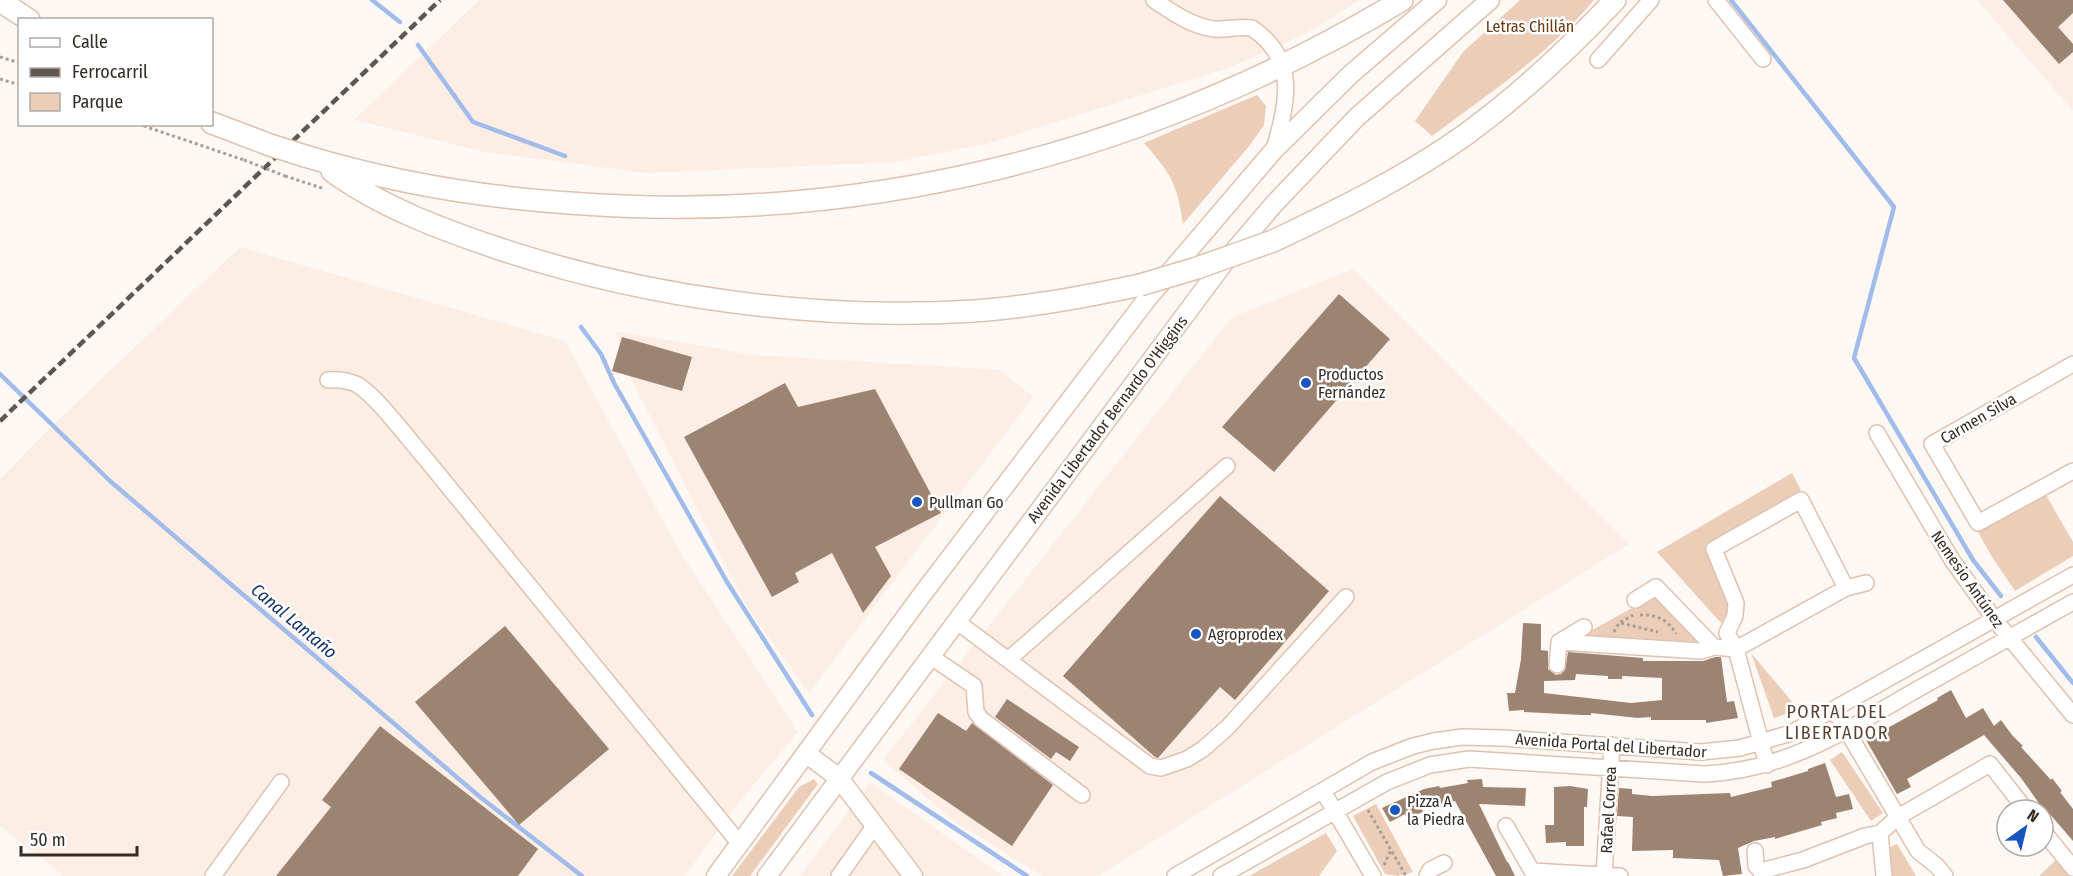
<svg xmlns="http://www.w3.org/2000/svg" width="2073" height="876" viewBox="0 0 2073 876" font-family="'Fira Sans Condensed',sans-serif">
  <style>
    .built { fill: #fdeee5 }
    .green { fill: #ebcdb8 }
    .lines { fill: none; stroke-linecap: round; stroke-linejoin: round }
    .stream { stroke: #a1bcea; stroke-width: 4.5 }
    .building { fill: #9d8371; fill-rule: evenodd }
    .minor-casing { stroke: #dec2af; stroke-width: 18 }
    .major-casing { stroke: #dec2af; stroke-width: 21 }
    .highway-casing { stroke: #dec2af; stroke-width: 24 }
    .path { stroke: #a79f99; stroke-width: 3; stroke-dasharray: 3 3; stroke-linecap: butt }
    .minor { stroke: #fff; stroke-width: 15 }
    .major { stroke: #fff; stroke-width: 18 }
    .highway { stroke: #fff; stroke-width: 21 }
    .rail { stroke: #605650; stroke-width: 4.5; stroke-dasharray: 9 4.5; stroke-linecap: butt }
    .highway-bridge-casing { stroke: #dec2af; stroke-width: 24; stroke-linecap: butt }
    .path-bridge { stroke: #a79f99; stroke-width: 3; stroke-dasharray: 3 3; stroke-linecap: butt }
    .highway-bridge { stroke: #fff; stroke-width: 21 }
    .poi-dot { fill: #1755c1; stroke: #fff; stroke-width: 2 }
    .labels { text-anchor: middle; stroke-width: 5; stroke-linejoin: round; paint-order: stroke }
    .park-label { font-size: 16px; fill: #673914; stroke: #fff }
    .poi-label { font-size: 16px; fill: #362b24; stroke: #fff; text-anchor: start }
    .street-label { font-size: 16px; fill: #362b24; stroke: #fff }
    .water-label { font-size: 18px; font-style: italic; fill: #143369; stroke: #fff }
    .neighbourhood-label { font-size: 18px; letter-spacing: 1.5px; fill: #584131; stroke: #fff }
  </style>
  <rect width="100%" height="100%" fill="#fef8f4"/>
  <path class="built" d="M479,0H1360L1305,34L1228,68L986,144L896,162L646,173L485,152L354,120Z
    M1977,0H2073V111Z
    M240,247L565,341L679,550L798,732L735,807L685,876H64L0,826V479L53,425Z
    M1353,269L1629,544L1098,876H1042L954,821L883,760L1232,317Z
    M616,331L754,355L1000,370L1033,397L809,693L747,607L622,361Z
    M870,782L1003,876H800Z"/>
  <path class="green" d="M1520,0H1594C1549,54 1488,94 1432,136L1415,121L1463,52Z
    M1257,95L1266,106L1264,125L1250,145L1183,224C1177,183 1171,174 1144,143Z
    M1792,473L1801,490L1705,546L1727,601L1728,613L1721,623L1657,552Z
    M2046,495L2073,542V556L2015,591L1992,557L1978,532Z
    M1654,596L1703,642L1581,636Z
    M1751,653L1799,710L1774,718Z
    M1842,752L1883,813L1871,821L1830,760Z
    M814,779L818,784L750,876H732L799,787Z
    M1376,804L1413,872L1398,876L1385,874L1353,816Z
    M1326,833L1337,851L1319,876H1249Z
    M1897,844L1916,876H1890L1888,853L1890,847Z
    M2057,859L2071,876H2039Z"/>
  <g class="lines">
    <path class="stream" d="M372,0L400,22
      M1731,0L1894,207L1854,358L1973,560L2001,596
      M418,45L473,122L565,156
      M581,327L601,354L614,383L727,582L812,715
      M0,374L110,481L480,797L582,876
      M2036,637L2073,683
      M871,773L1027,876"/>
  </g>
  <path class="building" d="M2003,0H2073V13L2058,27L2073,44V52L2059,64Z
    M1339,294L1390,339L1274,472L1222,427Z
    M622,337L692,357L682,391L612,371Z
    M785,383L798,407L875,389L941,513L875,547L891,576L863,613L832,553L795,573L799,582L772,597L684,437Z
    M1220,496L1329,591L1235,700L1220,687L1158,758L1155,757L1063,676Z
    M1523,623L1541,624V650L1548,651V669L1556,675L1561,674L1565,670L1568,652L1643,658V661H1703L1715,657H1721L1727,702L1734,701L1738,718L1706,723V720H1651V717L1638,718L1591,713V715H1582L1524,712V710L1509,711L1507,693H1515L1521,659ZM1576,674L1608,676V679H1622V676L1662,678V700L1631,703L1544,693V681L1575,680Z
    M505,626L609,749L519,825L415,702Z
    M1951,690L1966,718L1983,708L1994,726L2001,720L2012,735L2023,746L2021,747L2051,780L2052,778L2062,791L2060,792L2073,809V841L2043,806H2041L2021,778L1984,735L1907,779L1911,787L1897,794L1866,740L1938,700L1937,698Z
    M1007,699L1079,747L1070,761L1056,752L1051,759L995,717Z
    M938,713L966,731L972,723L1053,785L1012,846L899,769Z
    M380,726L538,849L518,876H276L331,807L322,800Z
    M1825,763L1836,797L1849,794L1853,809L1836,813L1837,818L1821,822L1822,825L1775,839V837L1754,841L1738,848L1742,874L1723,876L1719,860L1673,858V850L1632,851L1633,817L1617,816L1619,788L1632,789V794L1652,796L1730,793L1731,797L1772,787L1771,782L1808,771V769Z
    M1482,779L1483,787L1526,788L1525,806L1479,804L1507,862H1508L1515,876H1496L1455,801L1421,807L1423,812L1407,818L1405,814L1390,822L1382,808L1424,789L1439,786L1440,788L1468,783L1467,780Z
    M1570,786L1588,789L1587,807H1584V846H1566V842L1546,843L1545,825H1554V787Z"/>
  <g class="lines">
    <g class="minor-casing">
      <path id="minor" d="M1154,0C1172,12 1191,26 1214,29C1227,30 1239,26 1252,28C1299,60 1287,103 1274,150
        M1716,0L1763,59
        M1598,60L1651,0
        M2073,364L1932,444L1978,523L2073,471
        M328,380C338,379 347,380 356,384C375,394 409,440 425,458L740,844
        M1877,433L1952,560L1995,620L2073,715
        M1846,588L1801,500L1714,549L1736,603L1735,616L1727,633L1736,649L1846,588L1866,583
        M1635,600L1656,587L1714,647
        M956,621L1150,766L1161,768L1187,759L1203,749L1228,727L1346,597
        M1559,642L1701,651L1714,647L1736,649L1767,765
        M930,656L974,686L976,712L981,719L1082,795
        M1008,660L1227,466
        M1557,665L1559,642L1584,627
        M1834,709L1918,851L1937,866L1945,876
        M1323,791L1373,876
        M1506,826L1532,871
        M2043,831L2073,868
        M1880,833L1884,876
        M1755,851L1756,866L1761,871
        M1604,875L1612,745
        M213,876L281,782
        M839,876L875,825
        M1175,876L1372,762L1413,746L1434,741L1462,737L1503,738L1701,752L1740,748L1791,733L2073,575
        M1221,876L1387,782L1430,765L1469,759L1704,774C1786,771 1848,729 1918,689C1969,660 2021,631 2073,602
        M1427,876L1430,870L1444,863
        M1535,876L1532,871L1620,876
        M1762,876L1761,871L1803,860L1865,836L1880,833L1898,817L1990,764L2026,810"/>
    </g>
    <g class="major-casing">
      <path id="major" d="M807,754L839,778L913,876
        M716,876L921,596L1147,299L1274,150L1351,74L1437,0
        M767,876L1223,264L1274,204L1357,117L1490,0"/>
    </g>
    <g class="highway-casing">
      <path id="highway" d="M0,1L29,20
        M212,123L270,145
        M305,156C391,182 480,197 569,203C865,226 1149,153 1402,0
        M332,171C381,207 443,230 500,249C648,298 818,321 974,311C1030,307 1085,297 1140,285
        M1273,241C1339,210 1406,177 1465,135C1520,95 1569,49 1615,0"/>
    </g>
    <path class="path" d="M0,57L20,63
      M0,79L20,85
      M138,124L244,160
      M285,176L325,189
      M1640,615C1655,614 1669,620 1676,634
      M1621,623L1658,632
      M1614,632L1619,623L1633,615
      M1368,810L1406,876
      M1384,865L1391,850"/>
    <use href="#minor" class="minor"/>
    <use href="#major" class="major"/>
    <use href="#highway" class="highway"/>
    <path class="rail" d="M0,421L440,0"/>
    <g class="highway-bridge-casing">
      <path id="highway-bridge" d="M270,145L305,156
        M1140,285L1197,268L1273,241"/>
    </g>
    <path class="path-bridge" d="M244,160L285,176"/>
    <use href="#highway-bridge" class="highway-bridge"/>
  </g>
  <g class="poi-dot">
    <circle cx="1306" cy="383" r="6"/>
    <circle cx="917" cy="502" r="6"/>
    <circle cx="1196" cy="634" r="6"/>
    <circle cx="1395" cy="810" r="6"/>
  </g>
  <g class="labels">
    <g class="park-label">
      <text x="1530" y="32">Letras Chillán</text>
    </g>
    <g class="poi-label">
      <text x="1318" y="380">Productos<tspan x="1318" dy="18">Fernández</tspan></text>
      <text x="929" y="508">Pullman Go</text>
      <text x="1208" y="640">Agroprodex</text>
      <text x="1407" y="807">Pizza A<tspan x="1407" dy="18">la Piedra</tspan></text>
    </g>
    <g class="street-label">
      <text transform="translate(1978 418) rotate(-30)" y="6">Carmen Silva</text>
      <text transform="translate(1107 419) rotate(-53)" y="6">Avenida Libertador Bernardo O'Higgins</text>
      <text transform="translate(1968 579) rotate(55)" y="6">Nemesio Antúnez</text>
      <text transform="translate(1611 745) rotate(4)" y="6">Avenida Portal del Libertador</text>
      <text transform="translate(1608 810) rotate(-87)" y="6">Rafael Correa</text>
    </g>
    <g class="water-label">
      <text transform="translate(294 621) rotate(40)" y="6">Canal Lantaño</text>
    </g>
    <g class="neighbourhood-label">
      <text x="1837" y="718">PORTAL DEL<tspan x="1837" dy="21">LIBERTADOR</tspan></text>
    </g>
  </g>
  <rect x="18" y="18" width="195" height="108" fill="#ffffff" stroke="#afaaa7" stroke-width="1.5"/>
  <rect x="30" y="38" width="30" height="9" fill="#ffffff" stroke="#afaaa7" stroke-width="1.5"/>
  <text x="72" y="48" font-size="18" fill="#362b24">Calle</text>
  <rect x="30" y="68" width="30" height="9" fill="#605650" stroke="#afaaa7" stroke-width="1.5"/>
  <text x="72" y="78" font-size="18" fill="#362b24">Ferrocarril</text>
  <rect x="30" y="93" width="30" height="18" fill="#ebcdb8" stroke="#afaaa7" stroke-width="1.5"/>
  <text x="72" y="108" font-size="18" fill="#362b24">Parque</text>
  <g transform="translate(2025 828) rotate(34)"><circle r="28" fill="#ffffff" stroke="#afaaa7" stroke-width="1.5"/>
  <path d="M0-4.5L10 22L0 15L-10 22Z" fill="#1755c1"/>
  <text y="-9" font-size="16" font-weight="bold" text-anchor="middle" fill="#362b24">N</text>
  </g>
  <path d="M21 846v9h116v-9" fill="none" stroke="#362b24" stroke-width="3"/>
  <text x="30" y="846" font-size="18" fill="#362b24" stroke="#ffffff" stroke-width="4.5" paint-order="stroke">50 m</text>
</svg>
